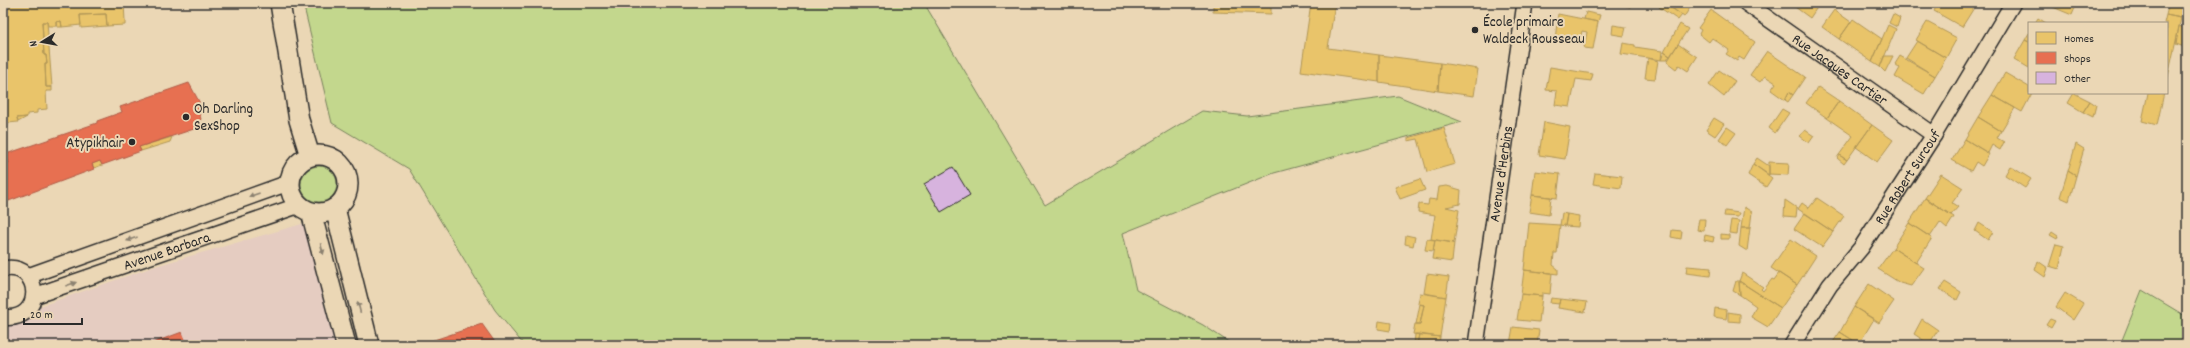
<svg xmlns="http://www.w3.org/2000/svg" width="2190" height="348" viewBox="0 0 2190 348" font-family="Dekko,sans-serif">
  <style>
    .built { fill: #e5ccc1 }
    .green { fill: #c3d78d; stroke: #77815c }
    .homes { fill: #e9c46a; stroke: #b09657 }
    .shops { fill: #e76f51; stroke: #af5b46 }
    .building { fill: #d7b3de; stroke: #2b2b2b }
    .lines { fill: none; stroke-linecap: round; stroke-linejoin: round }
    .minor-casing { stroke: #2b2b2b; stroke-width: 18 }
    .tertiary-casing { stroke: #2b2b2b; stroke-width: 22 }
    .minor { stroke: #ebd7b5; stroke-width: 15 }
    .tertiary { stroke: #ebd7b5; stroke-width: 19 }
    .oneway { fill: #8b8170 }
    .poi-dot { fill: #2b2b2b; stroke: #ebd7b5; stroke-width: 1.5 }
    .labels { text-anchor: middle; stroke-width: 4; stroke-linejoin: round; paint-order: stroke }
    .poi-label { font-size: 15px; fill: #2b2b2b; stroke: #ebd7b5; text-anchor: start }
    .street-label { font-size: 15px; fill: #2b2b2b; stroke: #ebd7b5 }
  </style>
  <rect width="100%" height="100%" fill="#ebd7b5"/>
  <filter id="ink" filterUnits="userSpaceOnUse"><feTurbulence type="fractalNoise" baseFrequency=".025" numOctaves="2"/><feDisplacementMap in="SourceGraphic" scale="8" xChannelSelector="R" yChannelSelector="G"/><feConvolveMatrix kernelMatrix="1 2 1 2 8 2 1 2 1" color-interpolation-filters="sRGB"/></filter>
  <g filter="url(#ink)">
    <path class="built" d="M319,219L346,345H3V319L159,265Z"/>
    <path class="green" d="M303,3H924L1045,205L1202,111L1247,116L1398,96L1462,122L1274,173L1123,233L1136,290L1203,325L1233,345H524L495,310L409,169L332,123Z
      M301 184a18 18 0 1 1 36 0a18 18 0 1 1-36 0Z
      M2142,290L2187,317V345H2120Z"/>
    <path class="homes" d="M6,3H124L125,21V25L107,26L106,14L80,15L81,25L62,27L61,21L56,22V26H48L47,22H42L44,55H46L47,64H45L46,87H52V91H46L47,109L37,110V113L27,114V117L17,118L18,122L8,123V126L3,128V21L7,20Z
      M1213,3H1271V14L1213,12Z
      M1311,3H1335L1328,48L1379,55V82L1301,71Z
      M1625,3H1634L1630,7L1623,5Z
      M1663,3L1682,15L1678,20L1659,7Z
      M1666,3H1693L1684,17Z
      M1792,3H1820L1810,18L1791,4Z
      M1938,3H1977L1962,27L1934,11Z
      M2049,3H2077L2072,15L2048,5Z
      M2169,3H2184L2181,18L2166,15Z
      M1711,10L1755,42L1744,60L1739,57L1737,61L1726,54L1729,50L1712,38L1709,42L1699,34L1701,30L1698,28Z
      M1834,10L1851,22L1839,39L1822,27Z
      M1586,12L1600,15L1598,22L1584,19Z
      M106,14L107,26L81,28L80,15Z
      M1558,14L1598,22L1593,49L1584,48L1587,32L1582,31L1579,43L1555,40Z
      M1893,14L1900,18L1897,27L1889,23Z
      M2166,15L2181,18L2167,81V23H2164Z
      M2038,18L2046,23H2035Z
      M1853,19L1882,39L1872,62L1839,39Z
      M61,21L62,27H57L56,22Z
      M42,22H47L52,87H46L45,64H47L46,55H44Z
      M1927,22L1957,38L1946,58L1916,40Z
      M1680,24L1688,29L1670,56L1664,52Z
      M1613,25L1626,27L1624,36L1612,34Z
      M1888,25L1896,29L1880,67L1872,62Z
      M2179,26L2187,29V48L2176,44Z
      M2029,33V42L2025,40Z
      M2025,40L2029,42V68L2014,59Z
      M1917,41L1946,58L1935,76L1906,58Z
      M1623,43L1635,45V47L1662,51L1661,60L1621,54Z
      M1678,44L1697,57L1688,71L1679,65L1676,69L1667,62Z
      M1767,51L1805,77L1793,95L1789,92L1785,100L1771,90L1776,83L1765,76L1760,82L1750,75Z
      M1664,52L1670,56L1667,60H1661Z
      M1379,55L1440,63L1438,91L1379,82Z
      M1884,56H1893L1885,72L1880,67Z
      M1900,56L1935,76L1924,94L1895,77L1900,68L1895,64Z
      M1648,58L1658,61L1655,79L1645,78Z
      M1440,63L1478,69L1474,96L1438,91Z
      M1550,67L1593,74L1591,81L1576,79L1570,107L1555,105L1557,91L1546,90Z
      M1719,70L1735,81L1724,97L1709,85Z
      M2005,73L2029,87V93H2032L2022,112L1992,95Z
      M1818,87L1839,101L1827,118L1806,103Z
      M1789,92L1793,95L1788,102L1785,100Z
      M2074,93L2090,101L2083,112L2068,103Z
      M2148,93H2164L2157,125L2142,121Z
      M1992,95L2015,108L2001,131L1978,117Z
      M1839,101L1872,125L1847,160L1839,155L1853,136L1827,118Z
      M2090,101L2096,105L2093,117L2083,112Z
      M1782,109L1789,113L1775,133L1769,128Z
      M27,117L18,122L17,118Z
      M1978,117L2001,131L1997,138L2004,142L2000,150L1992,145L1988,153L1965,139Z
      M1714,118L1724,124L1715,136L1706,130Z
      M1544,122L1570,127L1565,159L1539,155Z
      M1872,125L1893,140L1877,162L1856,147Z
      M1727,127L1736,133L1727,145L1719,139Z
      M1444,128L1455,164L1427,172L1418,139L1408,141V138Z
      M1805,130L1814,136L1809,143L1800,136Z
      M172,137L170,142L141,151L139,147Z
      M1965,139L1989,154L1982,166L1976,162L1971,171L1952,160Z
      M2076,144L2084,149L2076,176L2068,171Z
      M1839,155L1847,160L1844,164L1837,158Z
      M1757,158L1769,166V175L1753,164Z
      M100,161L102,165L94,168L92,164Z
      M1769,162L1789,163L1788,175L1769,174Z
      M1753,164L1772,178L1766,187L1748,175Z
      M2010,166L2031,179L2025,188L2005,175Z
      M1535,171L1560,174L1557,198L1532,195Z
      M2068,171L2076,176L2069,201L2060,197Z
      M1595,173L1622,176L1621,188L1593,184Z
      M1941,174L1963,188L1952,203L1958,207L1951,215L1925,198Z
      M1420,179L1425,190L1400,199L1395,187Z
      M1447,186L1461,190L1460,204L1446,207L1459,210L1454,243L1431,239L1435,215L1418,212L1419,204L1428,205L1429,199L1437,200L1439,187Z
      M1532,195L1551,197L1549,215L1529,212Z
      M1817,198L1844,216L1833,232L1798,209L1802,203L1809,208Z
      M1925,198L1954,217L1947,228L1940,222L1930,237L1909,223Z
      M1785,200L1797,208L1796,217L1784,216Z
      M1744,207L1752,212L1750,228H1741Z
      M1725,211L1739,213L1738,217L1724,216Z
      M1562,213L1567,214L1565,226L1560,225Z
      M1805,213L1833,232L1822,247L1794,229Z
      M1567,214L1579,216L1578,227L1565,226Z
      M1699,219H1705L1704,231L1697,230Z
      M1731,220L1739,221L1737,234L1729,233Z
      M1529,223L1560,225L1557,253H1554L1553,265L1558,269V274L1524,270Z
      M1909,223L1932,238L1916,263L1893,248Z
      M1979,223L1993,232L1988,240L1975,231Z
      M1741,228H1750L1747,251L1739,246Z
      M1672,230L1682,231L1681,239L1671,237Z
      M2052,232L2058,236L2057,239L2050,235Z
      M1721,234L1729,235V239H1721Z
      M1406,235L1415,237L1413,246L1405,244Z
      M1705,235L1714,237L1713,242L1704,240Z
      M1427,239L1435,240L1433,251L1425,250Z
      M1791,239L1816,256L1797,285L1771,268Z
      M1435,240L1454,243L1452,262L1432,259Z
      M2056,244L2064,246L2059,269L2049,266Z
      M1893,248L1924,268L1911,286L1900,283L1878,269Z
      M2038,261L2048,268L2045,277L2035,270Z
      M1687,266L1711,268L1710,276L1686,273Z
      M1524,270L1552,273L1550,294L1542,293V296L1521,294Z
      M1742,273L1763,287L1761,289L1763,291L1772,279L1774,280L1779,273L1797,285L1781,308L1739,281Z
      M1427,274L1449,277L1446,297L1424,293Z
      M1736,281H1739L1740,295L1733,291Z
      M1739,281L1781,308L1768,327L1751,317L1756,306L1740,295Z
      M1945,282L1961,292L1957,300L1940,289Z
      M1869,284L1894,301L1879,323L1854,307Z
      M1420,293L1446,297L1440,337L1413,334L1415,324H1420L1424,305L1418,304Z
      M2065,293L2083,304L2073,320L2056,307Z
      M1521,294L1542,296L1539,322L1517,320Z
      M1551,298L1560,299L1559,304L1550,303Z
      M1560,299L1587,302L1585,312L1558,308Z
      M1420,304L1424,305L1420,324H1416Z
      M1854,307L1874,319L1859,344L1840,332Z
      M1715,308L1727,310L1726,319L1714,317Z
      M1728,312L1740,314V322L1728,321Z
      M1922,319L1938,330L1929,344L1914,334Z
      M2050,319L2055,321L2051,328L2046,325Z
      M1379,321L1391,323L1390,331L1378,329Z
      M1513,327L1539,330L1537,345L1510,344Z
      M1840,332L1859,344L1860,345H1831Z
      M1415,334H1419L1417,345H1414Z
      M1419,334L1440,337L1439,345H1417Z
      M1555,342L1580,344L1555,345Z"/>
    <path class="shops" d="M189,83L202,107L198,109L201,119L194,129L139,147L141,151L102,165L100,161L92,164L94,169L6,202L3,194V165L9,163L6,154L97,123V121L122,112L120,107Z
      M482,324L497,345H433L431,341Z
      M182,332L187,345H147Z"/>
    <path class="building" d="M953,167L970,195L941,212L924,184Z"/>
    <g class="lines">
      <g class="minor-casing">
        <g id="minor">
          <path id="s1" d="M1746,3L1934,135"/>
          <path d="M3,269C43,261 45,323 3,317"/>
          <path d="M28,276L291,182"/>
          <path id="s2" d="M34,296L300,205"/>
          <path id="s3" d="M1476,345L1525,3"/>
          <path id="s4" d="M1792,345L1830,285L1861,248L1934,135L2013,3"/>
        </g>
      </g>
      <g class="tertiary-casing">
        <path id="tertiary" d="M280,3L299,120L310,156
          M290 184a29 29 0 1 1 58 0a29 29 0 1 1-58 0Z
          M335,208L369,345
          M311,212L346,345"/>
      </g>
      <use href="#minor" class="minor"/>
      <use href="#tertiary" class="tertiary"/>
    </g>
    <defs><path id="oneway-solid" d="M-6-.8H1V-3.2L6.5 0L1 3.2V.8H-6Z"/></defs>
    <g class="oneway">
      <use href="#oneway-solid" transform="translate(254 195) rotate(160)"/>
      <use href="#oneway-solid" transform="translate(132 239) rotate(160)"/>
      <use href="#oneway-solid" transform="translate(322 249) rotate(75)"/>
      <use href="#oneway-solid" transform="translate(71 284) rotate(-19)"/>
      <use href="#oneway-solid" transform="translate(359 307) rotate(-104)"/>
    </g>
  </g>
  <g class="poi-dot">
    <circle cx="1475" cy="30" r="4"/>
    <circle cx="186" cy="117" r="4"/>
    <circle cx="132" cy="142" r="4"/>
  </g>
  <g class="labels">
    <g class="poi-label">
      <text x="1483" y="26">École primaire<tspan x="1483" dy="17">Waldeck Rousseau</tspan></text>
      <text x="194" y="113">Oh Darling<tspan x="194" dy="17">SexShop</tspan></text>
      <text x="124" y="147" text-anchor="end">Atypikhair</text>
    </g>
    <g class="street-label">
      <text dy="5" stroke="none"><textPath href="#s1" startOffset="115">Rue Jacques Cartier</textPath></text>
      <text dy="5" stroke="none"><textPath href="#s3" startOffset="173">Avenue d'Herbins</textPath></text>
      <text dy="5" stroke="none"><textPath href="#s4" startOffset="204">Rue Robert Surcouf</textPath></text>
      <text dy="5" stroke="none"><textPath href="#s2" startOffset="140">Avenue Barbara</textPath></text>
    </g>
  </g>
  <rect width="2190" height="348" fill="none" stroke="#ebd7b5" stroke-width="16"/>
  <rect x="8" y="8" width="2174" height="332" fill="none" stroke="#2b2b2b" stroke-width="1.5" filter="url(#ink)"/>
  <rect x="2028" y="22" width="140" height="72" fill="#ebd7b5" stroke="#9e927e"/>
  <rect x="2036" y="32" width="20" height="12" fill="#e9c46a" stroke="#9e927e"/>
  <text x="2064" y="42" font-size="12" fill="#2b2b2b">Homes</text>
  <rect x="2036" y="52" width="20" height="12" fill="#e76f51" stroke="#9e927e"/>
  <text x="2064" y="62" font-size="12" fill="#2b2b2b">Shops</text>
  <rect x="2036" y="72" width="20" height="12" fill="#d7b3de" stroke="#9e927e"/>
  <text x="2064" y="82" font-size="12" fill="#2b2b2b">Other</text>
  <g transform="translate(42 42) rotate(259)" stroke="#ebd7b5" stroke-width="3" paint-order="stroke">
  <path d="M0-3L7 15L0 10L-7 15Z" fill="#2b2b2b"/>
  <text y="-6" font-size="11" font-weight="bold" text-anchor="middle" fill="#2b2b2b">N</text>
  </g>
  <path d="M24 318v6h58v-6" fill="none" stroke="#2b2b2b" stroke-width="2"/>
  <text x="30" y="318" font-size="12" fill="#2b2b2b" stroke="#ebd7b5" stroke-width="3" paint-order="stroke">20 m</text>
</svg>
